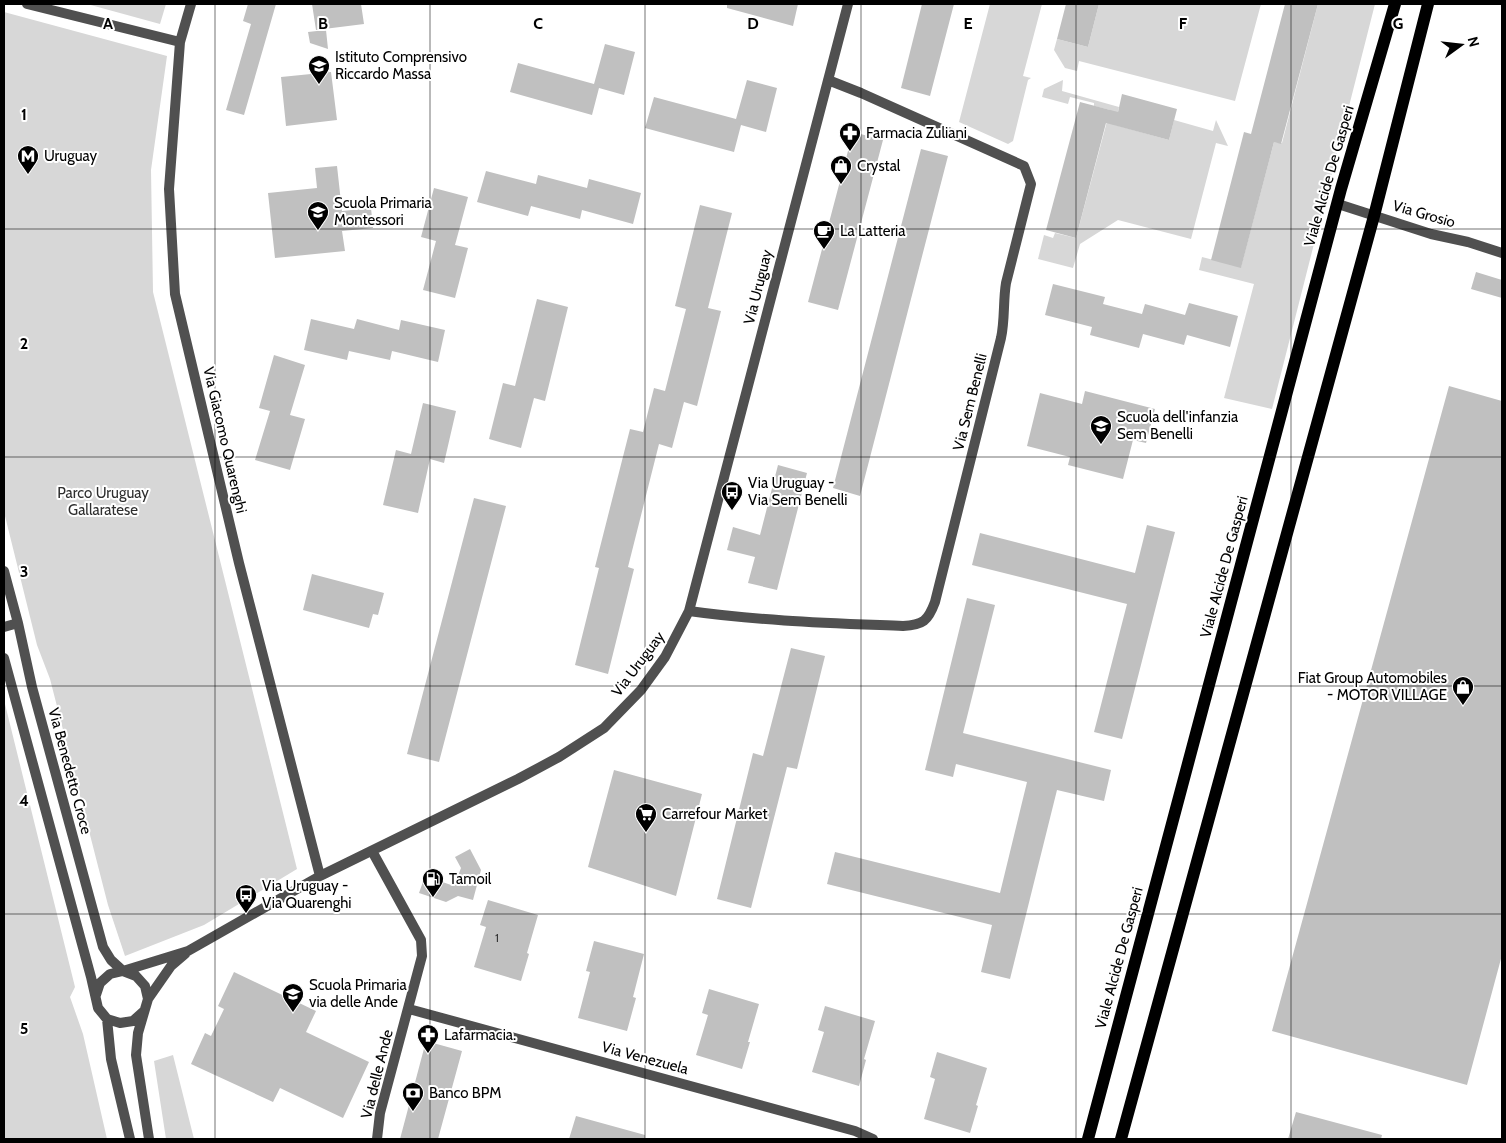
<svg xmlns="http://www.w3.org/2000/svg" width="1506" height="1143" viewBox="0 0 1506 1143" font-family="Cabin,sans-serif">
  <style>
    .green { fill: #d7d7d7 }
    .building { fill: #c0c0c0 }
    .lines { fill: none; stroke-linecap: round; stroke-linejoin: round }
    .minor { stroke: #505050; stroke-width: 10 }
    .primary { stroke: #000; stroke-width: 12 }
    .grid { fill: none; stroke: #000; stroke-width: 1; stroke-opacity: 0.55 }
    .labels { text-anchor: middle; stroke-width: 4; stroke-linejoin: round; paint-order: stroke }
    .number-label { font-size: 12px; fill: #303030 }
    .poi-label { font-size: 15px; fill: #000; stroke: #fff; text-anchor: start }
    .street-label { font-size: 15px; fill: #000; stroke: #fff }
    .park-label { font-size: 15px; fill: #2e2e2e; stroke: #fff }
    .grid-label { font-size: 16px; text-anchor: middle; font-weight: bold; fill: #000; stroke: #fff; stroke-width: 4; stroke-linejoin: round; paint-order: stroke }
  </style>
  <rect width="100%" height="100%" fill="#fff"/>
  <path class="green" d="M87,4H166L160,24Z
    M990,4H1042L1023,76L1031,78L1028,80L1013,141L1008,144L959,122Z
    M1099,4H1261L1235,101L1079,61L1077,71L1065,68L1054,50L1057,39L1088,47Z
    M1318,4H1375L1272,409L1224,398L1254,284L1199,270L1202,257L1241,267L1274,142L1282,143Z
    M4,12L167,56L151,170L153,292L297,869L204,925L125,956L108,905L50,679L37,645L4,512Z
    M1063,80L1062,91L1119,107L1115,125L1169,140L1174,120L1213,131L1216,120L1228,146L1216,143L1191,239L1118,220L1080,244L1073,268L1038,259L1044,235L1053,238L1055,233L1076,238L1110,110L1094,106V103L1070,97L1068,104L1042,97L1044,89Z
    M4,700L75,987L70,997L83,1034L107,1139H4Z
    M173,1055L194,1139H166L154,1061Z"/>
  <path class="building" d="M248,4H276L244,115L226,110L251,24L243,21Z
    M312,4H361L364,24L316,30Z
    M727,4H798L793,26L727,8Z
    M922,4H954L930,96L901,88Z
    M1066,4H1099L1088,47L1057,39Z
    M1285,4H1318L1281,144L1274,142L1241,268L1211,260L1244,132L1251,134Z
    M326,30L328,49L310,43L308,32Z
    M605,44L635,52L624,95L599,88L592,115L510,92L518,63L594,84Z
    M331,72L337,120L286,126L281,77Z
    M747,80L777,88L766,132L741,125L734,152L645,128L654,97L736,119Z
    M1122,94L1177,109L1169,140L1106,123L1076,238L1046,230L1080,102L1118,112Z
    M853,132L883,140L838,310L808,302Z
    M921,149L948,156L860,496L833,488Z
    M337,166L342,211L371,208L373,228L342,231L345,251L275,258L268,193L317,188L315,168Z
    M486,171L536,184L538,175L587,188L589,179L641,193L633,224L582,210L580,219L531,206L528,216L477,202Z
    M434,188L468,197L455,245L468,248L455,298L423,290L436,241L421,237Z
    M700,205L732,213L708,308L721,311L697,406L684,402L672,448L659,444L628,567L634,569L608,674L575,665L599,568L595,567L630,429L643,432L654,388L665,391L686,309L675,306Z
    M1476,272L1502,280V298L1471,289Z
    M1053,284L1105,297L1103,304L1142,314L1145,304L1185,315L1189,303L1238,316L1230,347L1187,335L1184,345L1143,334L1139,348L1090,335L1092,327L1045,315Z
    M537,299L568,307L545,401L534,398L521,448L489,439L503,383L515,386Z
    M311,319L354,329L357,319L399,330L401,320L445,330L438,362L392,351L390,360L349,351L347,360L304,350Z
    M274,355L305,365L290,415L305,419L290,470L255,460L270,411L259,408Z
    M1449,386L1502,401V955L1467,1085L1272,1031Z
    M1085,391L1155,409L1146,443L1133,440L1123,479L1068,465L1070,457L1027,446L1040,393L1082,404Z
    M423,403L456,411L444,463L430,459L418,513L383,505L396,450L411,454Z
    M778,465L807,473L777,590L748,583L755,557L727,550L733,527L760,535Z
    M474,498L506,506L439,762L407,754Z
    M1147,525L1175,532L1122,739L1094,732L1127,604L972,565L980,533L1135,573Z
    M312,574L384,593L378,615L373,614L369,628L303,610Z
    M967,598L995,605L963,733L1111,770L1104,801L1057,790L1010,979L981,972L992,925L827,884L835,852L1000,893L1027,782L956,764L953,777L925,770Z
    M791,648L825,656L797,769L787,767L751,908L717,899L753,753L763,756Z
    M614,770L702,794L676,896L588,867Z
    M470,849L481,870L473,900L458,896L446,902L419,893L425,876L454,886L461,868L455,857Z
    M488,900L538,915L527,953L529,954L521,981L474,967L486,927L480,925Z
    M594,941L644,954L633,997L636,998L627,1031L578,1018L590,972L586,971Z
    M234,972L316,1011L306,1032L369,1062L343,1118L280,1088L273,1102L191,1064L205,1033L211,1036L224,1009L218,1006Z
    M709,989L759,1004L748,1042H750L742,1069L696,1055L708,1015L702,1013Z
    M825,1006L875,1021L864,1059L866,1060L859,1086L812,1072L824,1032L818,1030Z
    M426,1041L462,1051L438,1139H400Z
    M937,1052L987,1068L976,1105L978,1106L970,1133L924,1119L935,1079L930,1077Z
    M1296,1112L1382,1135L1381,1139H1288Z
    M576,1116L645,1135V1139H569Z"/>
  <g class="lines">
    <path class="minor" d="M27,4L180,42
      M191,4L180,42L169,189L175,294L239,563L320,876
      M1338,204L1431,234L1468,242L1502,253
      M4,571L18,623L32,687L103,947L111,960L123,971L136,976L145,986L148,999
      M689,611C760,621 831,623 903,626C923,625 928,621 935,602L1001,338C1005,320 1003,301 1006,283L1031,184L1024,166L861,93L828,80
      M4,627L18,623
      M4,658L91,977L98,1008L107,1019L120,1023L133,1021L143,1012
      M372,851L421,940L422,956L380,1113L377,1139
      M96,995L100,983L110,974L123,971L188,951L320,876L518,779L559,757L604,728L641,690L665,657L689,611L848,4
      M409,1009L855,1131L873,1139
      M107,1019L111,1059L130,1139
      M149,1139L136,1055L138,1033L148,999L171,966L185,954"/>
    <path class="primary" d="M1088,1139L1341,189L1395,4
      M1121,1139L1374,216L1428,4"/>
  </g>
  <path class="grid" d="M215,4V1139M430,4V1139M645,4V1139M861,4V1139M1076,4V1139M1291,4V1139M4,229H1502M4,457H1502M4,686H1502M4,914H1502"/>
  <defs>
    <g id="school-pin" transform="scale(1.125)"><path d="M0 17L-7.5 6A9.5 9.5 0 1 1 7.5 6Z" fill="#000" stroke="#fff"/><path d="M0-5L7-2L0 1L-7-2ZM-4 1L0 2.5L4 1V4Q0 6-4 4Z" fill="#fff"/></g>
    <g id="pharmacy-pin" transform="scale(1.125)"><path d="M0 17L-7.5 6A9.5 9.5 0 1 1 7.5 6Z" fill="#000" stroke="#fff"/><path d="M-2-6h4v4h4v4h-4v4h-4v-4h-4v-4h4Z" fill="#fff"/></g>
    <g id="metro-pin" transform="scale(1.125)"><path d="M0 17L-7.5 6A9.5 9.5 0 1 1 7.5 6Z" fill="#000" stroke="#fff"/><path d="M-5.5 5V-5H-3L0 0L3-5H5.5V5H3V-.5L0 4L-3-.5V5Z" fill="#fff"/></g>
    <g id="shop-pin" transform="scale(1.125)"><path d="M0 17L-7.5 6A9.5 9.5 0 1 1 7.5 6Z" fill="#000" stroke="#fff"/><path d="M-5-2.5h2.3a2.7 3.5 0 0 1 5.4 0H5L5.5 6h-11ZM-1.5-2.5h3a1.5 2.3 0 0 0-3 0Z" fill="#fff"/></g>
    <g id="cafe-pin" transform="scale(1.125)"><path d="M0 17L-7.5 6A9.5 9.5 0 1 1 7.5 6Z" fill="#000" stroke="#fff"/><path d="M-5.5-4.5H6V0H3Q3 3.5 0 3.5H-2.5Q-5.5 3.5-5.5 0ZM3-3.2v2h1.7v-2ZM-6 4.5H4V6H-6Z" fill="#fff"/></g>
    <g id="bus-pin" transform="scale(1.125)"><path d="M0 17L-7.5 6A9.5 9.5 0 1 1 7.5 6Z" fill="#000" stroke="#fff"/><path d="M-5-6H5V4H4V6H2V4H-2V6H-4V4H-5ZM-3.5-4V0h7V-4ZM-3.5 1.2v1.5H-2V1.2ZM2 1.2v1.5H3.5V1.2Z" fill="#fff"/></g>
    <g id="supermarket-pin" transform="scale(1.125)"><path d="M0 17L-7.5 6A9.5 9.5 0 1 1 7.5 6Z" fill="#000" stroke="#fff"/><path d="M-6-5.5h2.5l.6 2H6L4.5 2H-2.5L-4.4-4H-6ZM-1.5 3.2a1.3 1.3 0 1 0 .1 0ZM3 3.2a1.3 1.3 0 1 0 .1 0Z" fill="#fff"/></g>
    <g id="fuel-pin" transform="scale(1.125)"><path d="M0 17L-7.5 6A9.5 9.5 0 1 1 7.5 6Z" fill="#000" stroke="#fff"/><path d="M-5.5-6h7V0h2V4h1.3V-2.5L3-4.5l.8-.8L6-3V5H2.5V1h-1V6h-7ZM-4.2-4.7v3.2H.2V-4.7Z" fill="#fff"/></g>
    <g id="bank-pin" transform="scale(1.125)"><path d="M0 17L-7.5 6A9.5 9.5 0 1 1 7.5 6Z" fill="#000" stroke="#fff"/><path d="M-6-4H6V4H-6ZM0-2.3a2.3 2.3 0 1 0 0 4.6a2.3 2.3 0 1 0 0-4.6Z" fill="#fff"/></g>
  </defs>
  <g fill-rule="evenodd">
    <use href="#school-pin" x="319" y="66"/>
    <use href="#pharmacy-pin" x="850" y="133"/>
    <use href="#metro-pin" x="28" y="156"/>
    <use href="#shop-pin" x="841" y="166"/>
    <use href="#school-pin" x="318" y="212"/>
    <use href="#cafe-pin" x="824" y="231"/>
    <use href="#school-pin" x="1101" y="426"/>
    <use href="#bus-pin" x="732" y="492"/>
    <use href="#shop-pin" x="1463" y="687"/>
    <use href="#supermarket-pin" x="646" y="814"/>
    <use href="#fuel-pin" x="433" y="879"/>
    <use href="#bus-pin" x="246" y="895"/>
    <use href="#school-pin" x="293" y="994"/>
    <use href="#pharmacy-pin" x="428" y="1035"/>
    <use href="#bank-pin" x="413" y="1093"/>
  </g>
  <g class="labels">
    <g class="number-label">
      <text x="497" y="942">1</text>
    </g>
    <g class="poi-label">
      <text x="335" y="62">Istituto Comprensivo<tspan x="335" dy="17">Riccardo Massa</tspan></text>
      <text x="866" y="138">Farmacia Zuliani</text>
      <text x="44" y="161">Uruguay</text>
      <text x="857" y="171">Crystal</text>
      <text x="334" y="208">Scuola Primaria<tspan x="334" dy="17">Montessori</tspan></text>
      <text x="840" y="236">La Latteria</text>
      <text x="1117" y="422">Scuola dell'infanzia<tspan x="1117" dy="17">Sem Benelli</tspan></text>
      <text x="748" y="488">Via Uruguay -<tspan x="748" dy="17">Via Sem Benelli</tspan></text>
      <text x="1447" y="683" text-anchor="end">Fiat Group Automobiles<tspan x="1447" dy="17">- MOTOR VILLAGE</tspan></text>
      <text x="662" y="819">Carrefour Market</text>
      <text x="449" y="884">Tamoil</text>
      <text x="262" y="891">Via Uruguay -<tspan x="262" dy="17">Via Quarenghi</tspan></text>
      <text x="309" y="990">Scuola Primaria<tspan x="309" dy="17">via delle Ande</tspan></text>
      <text x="444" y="1040">Lafarmacia.</text>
      <text x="429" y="1098">Banco BPM</text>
    </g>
    <g class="street-label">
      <text transform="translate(1329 176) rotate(-74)" y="5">Viale Alcide De Gasperi</text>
      <text transform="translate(1424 214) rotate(16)" y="5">Via Grosio</text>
      <text transform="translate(758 287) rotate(-76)" y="5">Via Uruguay</text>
      <text transform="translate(970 402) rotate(-76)" y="5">Via Sem Benelli</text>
      <text transform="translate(225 440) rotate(77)" y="5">Via Giacomo Quarenghi</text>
      <text transform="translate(1224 567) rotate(-75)" y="5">Viale Alcide De Gasperi</text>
      <text transform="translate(638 664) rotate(-53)" y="5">Via Uruguay</text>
      <text transform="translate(70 771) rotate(75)" y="5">Via Benedetto Croce</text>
      <text transform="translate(1119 958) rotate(-75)" y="5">Viale Alcide De Gasperi</text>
      <text transform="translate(645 1058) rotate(15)" y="5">Via Venezuela</text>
      <text transform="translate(377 1074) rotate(-76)" y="5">Via delle Ande</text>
    </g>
    <g class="park-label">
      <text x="103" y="498">Parco Uruguay<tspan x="103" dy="17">Gallaratese</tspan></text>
    </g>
  </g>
  <g class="grid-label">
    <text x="108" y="29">A</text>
    <text x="323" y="29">B</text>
    <text x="538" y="29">C</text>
    <text x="753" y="29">D</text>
    <text x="968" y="29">E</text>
    <text x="1183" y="29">F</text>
    <text x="1398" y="29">G</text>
    <text x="24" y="120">1</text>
    <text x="24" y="349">2</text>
    <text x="24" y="577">3</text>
    <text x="24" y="806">4</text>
    <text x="24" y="1034">5</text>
  </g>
  <rect width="1506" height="1143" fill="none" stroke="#000000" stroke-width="10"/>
  <g transform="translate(1461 45) rotate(75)" stroke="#ffffff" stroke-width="4" paint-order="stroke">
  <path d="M0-4L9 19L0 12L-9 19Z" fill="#000000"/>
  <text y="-8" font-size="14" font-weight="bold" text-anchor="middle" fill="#000000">N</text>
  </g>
</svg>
